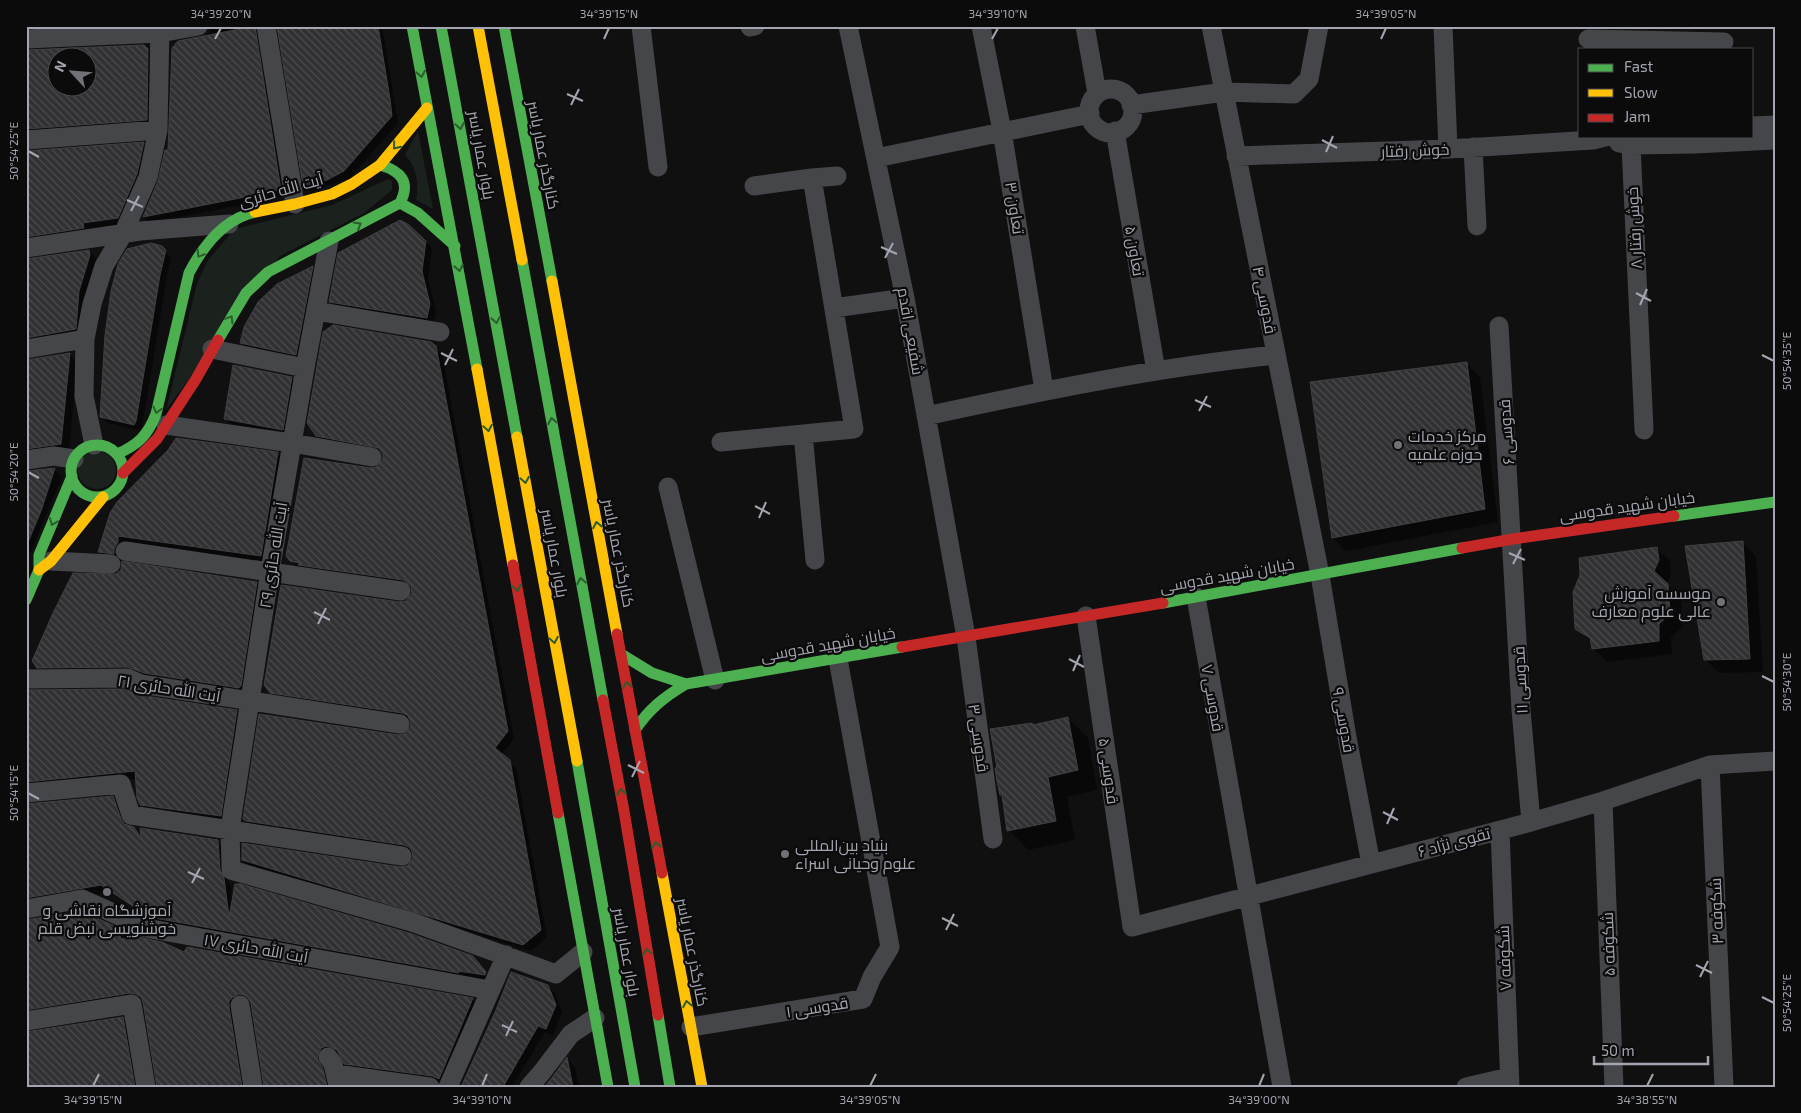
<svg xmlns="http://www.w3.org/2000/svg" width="1801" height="1113" viewBox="0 0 1801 1113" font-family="'Exo 2',Cairo,sans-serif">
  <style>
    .green { fill: #1b211c }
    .shadow { fill: #0007; fill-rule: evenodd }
    .building { fill: url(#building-back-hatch); stroke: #404044; fill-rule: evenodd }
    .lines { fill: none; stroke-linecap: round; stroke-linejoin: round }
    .street { stroke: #45464a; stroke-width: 19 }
    .fast { stroke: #4caf50; stroke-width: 11 }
    .slow { stroke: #ffc107; stroke-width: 11 }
    .jam { stroke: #c62828; stroke-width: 11 }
    .oneway { stroke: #2c5d2e }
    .ticks { fill: none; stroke: #a3a5b1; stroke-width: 2 }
    .poi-dot { fill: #707179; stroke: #0b0b0c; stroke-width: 2 }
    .labels { text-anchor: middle; stroke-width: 4.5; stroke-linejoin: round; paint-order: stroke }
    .street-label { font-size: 16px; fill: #a3a5b1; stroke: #0b0b0c }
    .poi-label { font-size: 16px; fill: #a3a5b1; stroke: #0b0b0c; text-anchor: start }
    .neatline { fill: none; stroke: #a3a5b1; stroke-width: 2 }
    .ticks-label { font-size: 12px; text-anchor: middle; fill: #a3a5b1 }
  </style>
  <defs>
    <pattern id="building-back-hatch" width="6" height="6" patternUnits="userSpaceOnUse" patternTransform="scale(1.25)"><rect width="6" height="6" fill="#313133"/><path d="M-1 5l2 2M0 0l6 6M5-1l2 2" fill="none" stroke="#4c4c4e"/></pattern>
  </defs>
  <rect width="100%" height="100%" fill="#101011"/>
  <path class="green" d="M418,131L433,209L416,200C419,184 417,167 405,155Z
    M388,179L392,181V190L364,213L280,256L166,410L197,284L208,260L235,229L332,205Z
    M78 470a19 19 0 1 1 38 0a19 19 0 1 1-38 0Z"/>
  <path class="shadow" d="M26,26H152L26,37Z
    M210,26H263L287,196L150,223L144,217L160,182L205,37L210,30Z
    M279,26H382L398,123L350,178L311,192L305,185Z
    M144,46L151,54L153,126L26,138V51ZM58,58H88V88H58Z
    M143,144L150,150L125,224L26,239V152Z
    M426,242L432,248L428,279L436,312L433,324L337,308L330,301Z
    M89,251L97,259L98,264L83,337L26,349V260Z
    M165,251L171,258L166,282L142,428L141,431L108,423L101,416Z
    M313,268L319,274L302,360L248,349L241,343Z
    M435,347L442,354L514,739L501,755L516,768L547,937L531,951L250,867L243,860L400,868L407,867L414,859V852L411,851L254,827L244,818L398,736L405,735L412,727V720L410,719L278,699L271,692L399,603L406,602L413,593L411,586L306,571L298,568L291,560L371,469H377L384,460V454L324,442L317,435Z
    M69,354L77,362L69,452L26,460V360Z
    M1466,363L1480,377L1498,522L1346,551L1333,538Z
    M291,378L298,384L289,436L232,425L226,419Z
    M277,454L284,460L267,562L123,541L124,549L120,556V559L106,558L99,552L111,513Z
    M54,469L62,477L26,563V471Z
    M1742,542L1756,556L1763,672L1719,673L1706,660Z
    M1656,548L1670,561L1671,574L1667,585L1681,598L1683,627L1671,637L1672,654L1607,662L1593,648L1592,643L1576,628Z
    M122,570L256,583L263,589L247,693L45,674L38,667Z
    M26,691L139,696L236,711L244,719L228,823L148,812L141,804L137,779L32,789L26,791Z
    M1068,718L1088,738L1097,790L1067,797L1075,840L1028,850L1009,830L1004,797L1001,794L1034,726Z
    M113,797L120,805L127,826L134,828L142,836L218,841L225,848L227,879L231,886L232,901L480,965L493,980L492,982L158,924L109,892L26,907V805Z
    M26,920L119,929L127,940L185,954L188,948L473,1000L480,1007L440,1083L353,1071L346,1063L340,1053L329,1055V1077L332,1087H265L252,1001H247V1087H158L143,1000H138L26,1020Z
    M548,986L555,993L562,1012L553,1035L545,1032L512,1087H462Z
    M122,1018L130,1026L140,1087H26Z
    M568,1059L575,1067L579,1087H545Z"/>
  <path class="building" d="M255,26L281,190L143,217L158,181L165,150H168L172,48L178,41Z
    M277,26H378L390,99L392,116L344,171L327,180L303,186Z
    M144,45L148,49L147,120L26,129V50ZM58,58H88V88H58Z
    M144,142L137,174L118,218L83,223L84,228L26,237V151Z
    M400,220L409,225L426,241L422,271L430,304L427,318L329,302L338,253Z
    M151,243L162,246L166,250L160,275L136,421L134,425L100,417L105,335L111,291L118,264L127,249Z
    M89,250L90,255L79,291L76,329L26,338V259Z
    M313,266L296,355L240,343L244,327L258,302L277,284Z
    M333,325L431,342L436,346L508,731L495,748L510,760L541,930L523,945L242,860V843L400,867L407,866L413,858L412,851L409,847L404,845L246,821L243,819L259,714L398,735L404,734L411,726L410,720L407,715L402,713L270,693L264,685L281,585L399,602L406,601L412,593L411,586L403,580L298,565L299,563L290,561L286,556L304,458L371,468L376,467L383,459V454L379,448L316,436L307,423L323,332Z
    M70,353L61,444L26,449V360Z
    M1467,362L1485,509L1332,538L1310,382Z
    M233,365L292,377L283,430L224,419Z
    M176,438L278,452L261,556L118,536V542L114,549V554L98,552L110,513L117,502L168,450Z
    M55,468L41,511L26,547V471Z
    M1743,541L1750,659L1704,660L1685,546Z
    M1657,547L1659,560L1654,571L1668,584L1670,614L1659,624V641L1592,649L1590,638L1575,629L1573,592L1580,575L1579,558Z
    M122,561L257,582L241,686L239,688L144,673L127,667L37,668L32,661L53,613L73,573L116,574L121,570Z
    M125,689L139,695L237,710L221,816L140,805L137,798L135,771L26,782V690Z
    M1068,717L1078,770L1048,777L1056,821L1007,831L1002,795H1000L997,781L995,768H997L990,729L1032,723L1033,725Z
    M113,796L121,819L124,824L134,827L141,838L140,828L218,840L220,870L224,878L229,917L235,884H241L409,933L473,956L486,972L485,975L458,971L459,973L149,917L101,885L26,898V804Z
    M81,911L119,928L121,939L138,937L162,942L184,952L187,947L473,998L439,1079L432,1076L344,1064L337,1050L327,1046L321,1048L317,1058L323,1069L327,1087H264L251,1003L248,998L244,995L239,994L233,997L229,1001V1007L242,1087H157L143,1002L141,997L136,994L130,993L26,1010V920Z
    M511,972L548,985L556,1005L546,1029L538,1026L503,1087H461L496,1010Z
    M123,1017L135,1087H26V1032Z
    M567,1057L573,1087H544L551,1079Z"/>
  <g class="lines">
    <path class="street" d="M266,26L295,204
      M641,26L658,167
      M848,26L905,298L966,637L993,839
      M981,26L1002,131L1044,390
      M1085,26L1097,93
      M1211,26L1320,575L1347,737L1371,864
      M1443,26L1448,149
      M750,27L755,26
      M26,39L160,33L198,26
      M1588,39L1724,42
      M1089 111a22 22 0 1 1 44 0a22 22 0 1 1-44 0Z
      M1131,105L1224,92L1294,94L1309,79L1319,26
      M1752,126L1775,125
      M1115,131L1156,371
      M26,140L158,130
      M1619,143L1631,145L1695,144L1775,140
      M1631,145L1644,430
      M1473,147L1477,226
      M1236,156L1448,149L1593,140L1609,136
      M876,158L1090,114
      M812,178L837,176
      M329,241L305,368L270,571L230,829L231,870L412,922L556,974L583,952
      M26,248L140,231L229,224
      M834,308L905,298
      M316,311L440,332
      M1499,326L1521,710L1531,822
      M26,349L85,339
      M212,349L305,368
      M926,416C1042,391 1158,367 1276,355
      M166,425L292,443L372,457
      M803,434L815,560
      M721,442L854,429L812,178L754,186
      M94,445L84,396L85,339L92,304L104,266L123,234L148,177L158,130L160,26
      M26,460L54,456L74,459
      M668,487L715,680
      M125,551L401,591
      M51,561L111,564
      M1196,597L1282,1087
      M1086,616L1132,927L1531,822L1603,801L1710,765L1775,761
      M26,679L127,678L141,684L400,724
      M1710,765L1724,1087
      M26,793L121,784L131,815L402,856
      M1603,801L1614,1087
      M1500,830L1510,1087
      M26,909L82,899L146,928L490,990
      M240,1005L253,1087
      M26,1021L132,1004L146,1087
      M691,1027L863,999L872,977L890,947L838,659
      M328,1057L333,1064L338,1086
      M336,1074L430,1087
      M448,1087L506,955
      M529,1087L542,1072L571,1034L595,1018
      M1466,1087L1509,1077"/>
    <path class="fast" d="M412,26L477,369
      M441,26L517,437
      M504,26L552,281
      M380,165C401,171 411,182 400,203
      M522,260L603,700
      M218,340L246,293L268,272L400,203L418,213L455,246
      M71 471a26 26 0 1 1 52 0a26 26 0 1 1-52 0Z
      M117,454C138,445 148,435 156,414L189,273C203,246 223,219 255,212
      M1674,516L1775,502
      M26,600L39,570V555L72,476
      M1163,603L1462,548
      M621,654L652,673L686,684L902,647
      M635,730C649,709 664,697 686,684
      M577,761L635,1087
      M558,813L608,1087
      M658,1015L670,1087"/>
    <path class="slow" d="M478,26L522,260
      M255,212L295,204L332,194L352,184L380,165L427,108
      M552,281L617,634
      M477,369L513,565
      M517,437L577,761
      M39,570L51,561L103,497
      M662,873L702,1087"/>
    <path class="jam" d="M123,473L157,439L196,379L218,340
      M1462,548L1513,539L1674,516
      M513,565L558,813
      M617,634L662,873
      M902,647L1163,603
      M603,700L624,811L658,1015"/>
  </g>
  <defs><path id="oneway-chevron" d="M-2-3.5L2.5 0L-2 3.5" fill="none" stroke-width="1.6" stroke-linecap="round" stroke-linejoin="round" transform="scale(1.25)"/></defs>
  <g class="oneway">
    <use href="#oneway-chevron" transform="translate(421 74) rotate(80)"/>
    <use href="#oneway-chevron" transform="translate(460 126) rotate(80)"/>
    <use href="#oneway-chevron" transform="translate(396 146) rotate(129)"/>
    <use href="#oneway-chevron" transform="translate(358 225) rotate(-31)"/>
    <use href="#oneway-chevron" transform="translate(200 254) rotate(122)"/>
    <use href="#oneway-chevron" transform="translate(459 268) rotate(80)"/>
    <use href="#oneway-chevron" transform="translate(230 319) rotate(-59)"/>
    <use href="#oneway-chevron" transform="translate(496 320) rotate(80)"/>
    <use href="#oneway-chevron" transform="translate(157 410) rotate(105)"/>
    <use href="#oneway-chevron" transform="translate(552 421) rotate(-101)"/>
    <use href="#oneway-chevron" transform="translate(488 428) rotate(80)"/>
    <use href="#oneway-chevron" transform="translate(525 480) rotate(80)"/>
    <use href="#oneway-chevron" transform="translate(53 522) rotate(112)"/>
    <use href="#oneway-chevron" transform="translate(597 525) rotate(-101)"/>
    <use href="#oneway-chevron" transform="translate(581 581) rotate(-101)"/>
    <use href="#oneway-chevron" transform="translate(517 588) rotate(80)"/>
    <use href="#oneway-chevron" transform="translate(554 640) rotate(80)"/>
    <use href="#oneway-chevron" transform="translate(627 685) rotate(-100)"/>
    <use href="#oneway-chevron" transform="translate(621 792) rotate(-101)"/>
    <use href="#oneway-chevron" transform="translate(656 845) rotate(-100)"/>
    <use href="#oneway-chevron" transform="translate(647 952) rotate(-99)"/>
    <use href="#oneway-chevron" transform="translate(687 1004) rotate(-101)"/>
  </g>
  <path class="ticks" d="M215,39L221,28M604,39L609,28M992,39L998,28M1381,39L1386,28M567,94L583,101M571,105L579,89M1322,140L1337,148M28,151L39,157M1326,152L1333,136M127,200L143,207M131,211L139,196M881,247L897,254M885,258L893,243M1636,293L1651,301M1640,305L1647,289M441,353L457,361M1762,355L1774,361M445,365L453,349M1195,400L1211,407M1199,411L1207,396M28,472L39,478M755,506L770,514M759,518L766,502M1509,553L1525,560M1513,564L1521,549M314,612L330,620M318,624L326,608M1069,659L1084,667M1073,671L1080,655M1762,676L1774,682M628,765L644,773M632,777L640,761M28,793L39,799M1383,812L1398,820M1387,824L1394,808M188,872L204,879M192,883L200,868M942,918L958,926M946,930L954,914M1696,965L1712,973M1700,977L1708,961M1762,997L1774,1003M502,1025L517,1032M506,1036L513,1021M93,1086L99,1074M482,1086L487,1074M870,1086L876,1074M1259,1086L1264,1074M1647,1086L1653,1074"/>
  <g class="poi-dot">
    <circle cx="1398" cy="445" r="5"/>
    <circle cx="1721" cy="602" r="5"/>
    <circle cx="785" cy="854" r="5"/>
    <circle cx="107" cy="892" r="5"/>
  </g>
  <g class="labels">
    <g class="street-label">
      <text transform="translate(1415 150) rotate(-2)" y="6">خوش رفتار</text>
      <text transform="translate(482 155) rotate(80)" y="6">بلوار عمار یاسر</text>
      <text transform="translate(544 155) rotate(79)" y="6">کنارگذر عمار یاسر</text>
      <text transform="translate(281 190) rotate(-16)" y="6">آیت الله حائری</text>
      <text transform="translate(1015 208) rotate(81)" y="6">تعاون ۳</text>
      <text transform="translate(1634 228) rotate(-93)" y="6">خوش رفتار ۸</text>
      <text transform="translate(1135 251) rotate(80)" y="6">تعاون ۵</text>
      <text transform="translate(1265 300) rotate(79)" y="6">قدوسی ۴</text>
      <text transform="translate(911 331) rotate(80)" y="6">شفیعی اقدم</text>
      <text transform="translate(1506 432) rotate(-94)" y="6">قدوسی ۶</text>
      <text transform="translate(1627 506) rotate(-8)" y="6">خیابان شهید قدوسی</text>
      <text transform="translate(555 553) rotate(80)" y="6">بلوار عمار یاسر</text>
      <text transform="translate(619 553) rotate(79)" y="6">کنارگذر عمار یاسر</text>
      <text transform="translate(273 555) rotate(-81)" y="6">آیت الله حائری ۲۹</text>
      <text transform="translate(1227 575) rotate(-10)" y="6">خیابان شهید قدوسی</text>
      <text transform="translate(828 644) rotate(-10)" y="6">خیابان شهید قدوسی</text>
      <text transform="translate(1520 680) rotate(-93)" y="6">قدوسی ۱۱</text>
      <text transform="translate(169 688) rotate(9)" y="6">آیت الله حائری ۲۱</text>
      <text transform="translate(1213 698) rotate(80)" y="6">قدوسی ۷</text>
      <text transform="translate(1344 720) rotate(80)" y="6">قدوسی ۹</text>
      <text transform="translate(979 738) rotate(82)" y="6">قدوسی ۳</text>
      <text transform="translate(1109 771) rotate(82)" y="6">قدوسی ۵</text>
      <text transform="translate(1454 842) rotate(-15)" y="6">تقوی نژاد ۶</text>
      <text transform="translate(1716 911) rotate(-92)" y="6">شکوفه ۳</text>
      <text transform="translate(1608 944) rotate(-92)" y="6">شکوفه ۵</text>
      <text transform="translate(256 948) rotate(10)" y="6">آیت الله حائری ۱۷</text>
      <text transform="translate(627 952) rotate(80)" y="6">بلوار عمار یاسر</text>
      <text transform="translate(693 952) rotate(79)" y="6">کنارگذر عمار یاسر</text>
      <text transform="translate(1504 958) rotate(-92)" y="6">شکوفه ۷</text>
      <text transform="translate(817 1007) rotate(-9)" y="6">قدوسی ۱</text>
    </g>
    <g class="poi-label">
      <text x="1408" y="442">مرکز خدمات<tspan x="1408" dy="18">حوزه علمیه</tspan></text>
      <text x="1711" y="599" text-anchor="end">موسسه آموزش<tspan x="1711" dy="18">عالی علوم معارف</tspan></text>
      <text x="795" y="851">بنیاد بین‌المللی<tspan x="795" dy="18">علوم وحیانی اسراء</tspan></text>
      <text x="107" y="916" text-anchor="middle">آموزشگاه نقاشی و<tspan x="107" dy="18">خوشنویسی نبض قلم</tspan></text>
    </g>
  </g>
  <rect width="1801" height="1113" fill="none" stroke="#0b0b0c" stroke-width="55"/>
  <rect x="1578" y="48" width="175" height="90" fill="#0b0b0c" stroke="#48494e"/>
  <rect x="1588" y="64" width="25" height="8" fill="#4caf50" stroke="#48494e"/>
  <text x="1624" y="72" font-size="15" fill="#a3a5b1">Fast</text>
  <rect x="1588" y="89" width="25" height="8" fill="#ffc107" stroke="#48494e"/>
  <text x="1624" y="98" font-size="15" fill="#a3a5b1">Slow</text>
  <rect x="1588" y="114" width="25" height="8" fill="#c62828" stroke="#48494e"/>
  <text x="1624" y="122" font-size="15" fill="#a3a5b1">Jam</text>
  <g transform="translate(72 72) rotate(296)"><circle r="24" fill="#0b0b0c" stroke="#48494e"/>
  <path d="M0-4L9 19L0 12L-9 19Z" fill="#707179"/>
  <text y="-8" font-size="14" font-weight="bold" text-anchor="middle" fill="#a3a5b1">N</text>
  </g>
  <path d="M1594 1056v8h114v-8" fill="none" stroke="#a3a5b1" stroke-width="2.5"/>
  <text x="1601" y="1056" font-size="15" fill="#a3a5b1" stroke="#0b0b0c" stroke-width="4" paint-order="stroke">50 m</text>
  <rect x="28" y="28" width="1746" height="1058" class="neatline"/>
  <g class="ticks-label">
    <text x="221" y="18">34°39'20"N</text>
    <text x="609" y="18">34°39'15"N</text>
    <text x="998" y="18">34°39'10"N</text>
    <text x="1386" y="18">34°39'05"N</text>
    <text transform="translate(14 151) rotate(-90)" y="4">50°54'25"E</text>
    <text transform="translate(1787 361) rotate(-90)" y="4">50°54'35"E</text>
    <text transform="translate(14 472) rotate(-90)" y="4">50°54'20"E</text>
    <text transform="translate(1787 682) rotate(-90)" y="4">50°54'30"E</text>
    <text transform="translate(14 793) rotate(-90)" y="4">50°54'15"E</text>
    <text transform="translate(1787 1003) rotate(-90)" y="4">50°54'25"E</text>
    <text x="93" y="1104">34°39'15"N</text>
    <text x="482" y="1104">34°39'10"N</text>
    <text x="870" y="1104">34°39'05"N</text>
    <text x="1259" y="1104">34°39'00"N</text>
    <text x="1647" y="1104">34°38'55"N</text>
  </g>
</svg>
